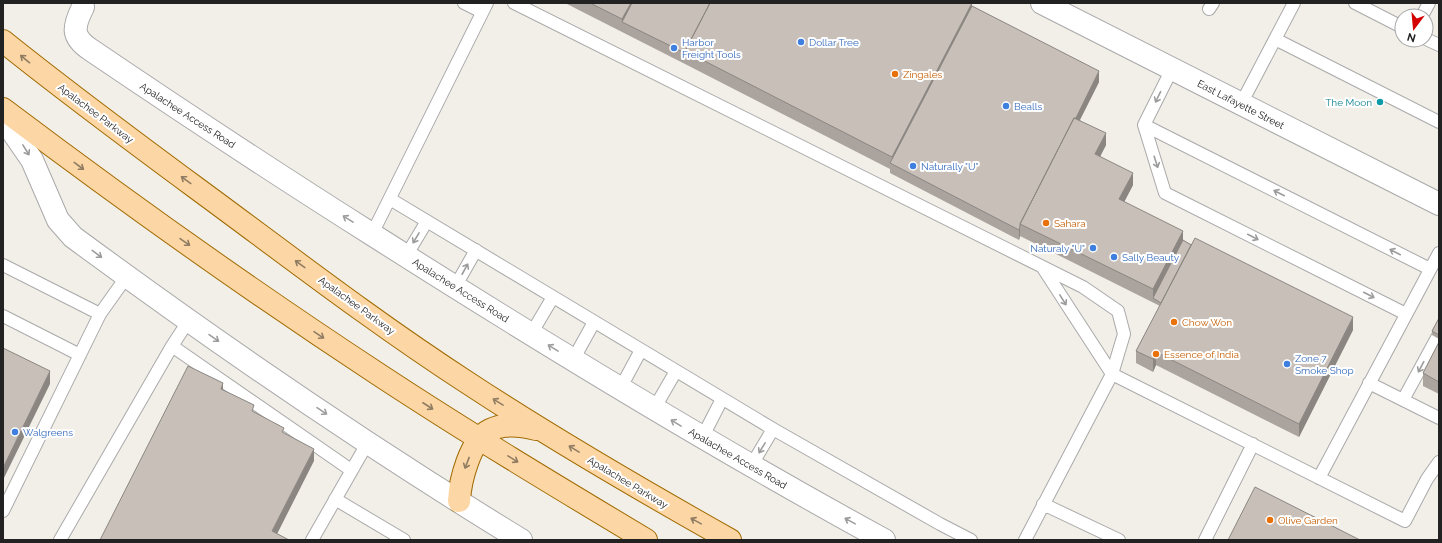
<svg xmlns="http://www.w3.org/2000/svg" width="1442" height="543" viewBox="0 0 1442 543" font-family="Raleway,sans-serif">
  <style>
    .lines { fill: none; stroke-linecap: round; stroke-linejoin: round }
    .service-casing { stroke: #a9a9a9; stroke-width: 14 }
    .minor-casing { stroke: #a9a9a9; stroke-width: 24 }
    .tertiary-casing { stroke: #a9a9a9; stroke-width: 24 }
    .primary-casing { stroke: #a06b00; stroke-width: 24 }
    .service { stroke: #fff; stroke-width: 12 }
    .minor { stroke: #fff; stroke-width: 22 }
    .tertiary { stroke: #fff; stroke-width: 22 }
    .primary { stroke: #fcd6a4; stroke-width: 22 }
    .wall { fill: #aba49e }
    .shaded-wall { fill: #8b8681 }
    .building { fill: #c7bfb8; stroke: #8b8681 }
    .oneway { stroke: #8f7c63 }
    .oneway2 { stroke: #9c9c9c }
    .shop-dot { fill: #3f7fe0; stroke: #fff; stroke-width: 1.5 }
    .food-dot { fill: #e8710a; stroke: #fff; stroke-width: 1.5 }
    .culture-dot { fill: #0f9aa8; stroke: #fff; stroke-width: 1.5 }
    .labels { text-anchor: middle; stroke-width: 4; stroke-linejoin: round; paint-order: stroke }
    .shop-label { font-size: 10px; fill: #366cbe; stroke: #fff; text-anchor: start }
    .food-label { font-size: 10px; fill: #c56008; stroke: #fff; text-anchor: start }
    .culture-label { font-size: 10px; fill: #0d838f; stroke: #fff; text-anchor: end }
    .street-label { font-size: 10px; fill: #222; stroke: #fff }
  </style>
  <rect width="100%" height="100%" fill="#f2efe9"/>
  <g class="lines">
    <g class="service-casing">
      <path id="service" d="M464,3L482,12
        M514,3L1083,287L1118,311L1124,334L1112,374L1025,540
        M1355,3L1402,27
        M1209,9L1213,3
        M1422,16L1429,3
        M1275,39L1439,122
        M1426,39L1439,45
        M1172,69L1144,125L1165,193L1406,314
        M1241,104L1294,3
        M1144,125L1430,269
        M390,199L773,429L940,524L971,540
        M372,234L487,3
        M406,256L427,221
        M3,265L100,314
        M1043,268L1112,374L1405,521L1427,479L1439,462
        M455,287L476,250
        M3,316L80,355
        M531,334L553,297
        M172,346L351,470
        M573,360L594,322
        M1369,383L1439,418
        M620,389L641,350
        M1403,400L1439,334
        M654,409L676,371
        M702,438L722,399
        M751,466L773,429
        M1319,478L1439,253
        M335,499L404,540
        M1043,504L1119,540
        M3,511L100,314L127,276
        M60,540L172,346L189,320
        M312,540L368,442
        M1205,540L1253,444"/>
    </g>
    <g class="minor-casing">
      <path id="minor" d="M83,7C73,27 71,37 91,50C184,113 278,175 373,235C541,342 710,445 884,540
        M3,118L32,160L58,220L73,237C218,344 367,446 521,540"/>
    </g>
    <g class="tertiary-casing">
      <path id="tertiary" d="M1042,3L1439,204"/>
    </g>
    <g class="primary-casing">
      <path id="primary" d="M3,41C75,99 149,153 222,207C303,267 383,328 468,383C553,439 641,490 730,540
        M3,109C125,201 250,290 378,374C466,432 556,486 646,540
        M459,501C460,481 470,440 490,430C504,423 521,425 536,429"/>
    </g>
    <use href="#service" class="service"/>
    <use href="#minor" class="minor"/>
    <use href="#tertiary" class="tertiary"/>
    <use href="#primary" class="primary"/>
  </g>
  <path class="wall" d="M565,3H971L972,6L1099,82L1080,120L1106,145L1100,156L1133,185L1124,202L1183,240L1353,330L1299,437L1156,365L1153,372L1136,363V351L1160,306L1020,236L1019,240L890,173V169L685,64Z
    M1439,318V339L1432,335V331Z
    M1439,342V394L1423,386V373Z"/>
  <path class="shaded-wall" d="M631,3H638L622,22V32V19Z
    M972,3V16L892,164V157Z
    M1099,71V82L1026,226L1021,224Z
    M1106,133V145L1095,167V154Z
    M1133,173V185L1119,212V199Z
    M1020,226V236L1019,240V230Z
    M1183,231V244L1153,298V302V289Z
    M1353,317V330L1299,437V424Z
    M1156,352V365L1153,372V359Z
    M50,371V384L3,480V468Z
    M223,383V396L221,389Z
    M314,449V461L274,540L272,531Z"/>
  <path class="building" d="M590,3H631L622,19Z
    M632,3H710L685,51V53L622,22Z
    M710,3H972L892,157L685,51Z
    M972,6L1099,71L1076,118H1074L1020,224V226L1019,230L890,163Z
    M1074,118L1106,133L1095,154L1133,173L1119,199L1183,231L1153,289L1020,224Z
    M1195,238L1353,317L1299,424L1156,352L1153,359L1136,351Z
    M1183,240L1191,245L1161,303L1153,298Z
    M1439,318V335L1432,331Z
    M1439,342V382L1423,373Z
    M3,348L50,371L3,468Z
    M188,366L223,383L221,389L254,405L252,411L284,428L282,432L314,449L272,531L289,540H100Z
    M1255,487L1360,540H1228Z"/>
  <defs><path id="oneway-shaft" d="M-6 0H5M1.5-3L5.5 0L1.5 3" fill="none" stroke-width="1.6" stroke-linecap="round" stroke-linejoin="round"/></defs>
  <g class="oneway">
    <use href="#oneway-shaft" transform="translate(25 59) rotate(-141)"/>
    <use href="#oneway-shaft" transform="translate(79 166) rotate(37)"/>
    <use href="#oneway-shaft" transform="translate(186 180) rotate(-144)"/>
    <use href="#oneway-shaft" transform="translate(185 242) rotate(35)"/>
    <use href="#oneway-shaft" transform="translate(300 264) rotate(-144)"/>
    <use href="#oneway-shaft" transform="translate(319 335) rotate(34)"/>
    <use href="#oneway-shaft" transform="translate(498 402) rotate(-148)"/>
    <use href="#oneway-shaft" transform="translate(428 406) rotate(33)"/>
    <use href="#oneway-shaft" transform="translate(574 449) rotate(-149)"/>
    <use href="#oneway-shaft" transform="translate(513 459) rotate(32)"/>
    <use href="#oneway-shaft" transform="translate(467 463) rotate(111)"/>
    <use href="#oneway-shaft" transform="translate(696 521) rotate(-151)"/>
  </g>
  <g class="oneway2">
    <use href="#oneway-shaft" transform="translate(1158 97) rotate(116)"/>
    <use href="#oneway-shaft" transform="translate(26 150) rotate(58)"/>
    <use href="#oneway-shaft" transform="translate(1156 162) rotate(72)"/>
    <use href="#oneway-shaft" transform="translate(1279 193) rotate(-153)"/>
    <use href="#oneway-shaft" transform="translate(348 219) rotate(-148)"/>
    <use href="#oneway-shaft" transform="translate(1253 237) rotate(27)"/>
    <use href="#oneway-shaft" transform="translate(416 238) rotate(121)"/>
    <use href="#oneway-shaft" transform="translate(1395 252) rotate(-153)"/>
    <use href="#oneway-shaft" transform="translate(97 254) rotate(37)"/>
    <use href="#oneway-shaft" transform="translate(465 269) rotate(-61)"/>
    <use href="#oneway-shaft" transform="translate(1369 295) rotate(27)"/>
    <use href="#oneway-shaft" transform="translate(1063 300) rotate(58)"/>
    <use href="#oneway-shaft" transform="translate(214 338) rotate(35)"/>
    <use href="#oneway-shaft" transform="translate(553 348) rotate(-148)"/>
    <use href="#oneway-shaft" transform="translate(1421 367) rotate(118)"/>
    <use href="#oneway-shaft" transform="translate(322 411) rotate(34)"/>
    <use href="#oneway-shaft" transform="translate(676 423) rotate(-149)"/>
    <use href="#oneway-shaft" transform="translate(762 448) rotate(122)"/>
    <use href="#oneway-shaft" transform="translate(850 521) rotate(-151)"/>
  </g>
  <g class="shop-dot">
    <circle cx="801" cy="42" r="4"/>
    <circle cx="674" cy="48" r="4"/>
    <circle cx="1006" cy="106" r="4"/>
    <circle cx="913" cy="166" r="4"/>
    <circle cx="1093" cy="248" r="4"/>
    <circle cx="1114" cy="257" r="4"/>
    <circle cx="1287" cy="364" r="4"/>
    <circle cx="15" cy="432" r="4"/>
  </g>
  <g class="food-dot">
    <circle cx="895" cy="74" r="4"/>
    <circle cx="1046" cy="223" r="4"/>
    <circle cx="1174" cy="322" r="4"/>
    <circle cx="1156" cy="354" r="4"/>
    <circle cx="1270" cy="520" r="4"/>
  </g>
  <circle class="culture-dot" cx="1380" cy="102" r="4"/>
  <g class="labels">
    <g class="shop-label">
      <text x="682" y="46">Harbor<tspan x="682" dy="12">Freight Tools</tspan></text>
      <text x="809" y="46">Dollar Tree</text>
      <text x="1014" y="110">Bealls</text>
      <text x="921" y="170">Naturally "U"</text>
      <text x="1085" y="252" text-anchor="end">Naturaly "U"</text>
      <text x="1122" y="261">Sally Beauty</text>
      <text x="1295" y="362">Zone 7<tspan x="1295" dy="12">Smoke Shop</tspan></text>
      <text x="23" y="436">Walgreens</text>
    </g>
    <g class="food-label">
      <text x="903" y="78">Zingales</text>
      <text x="1054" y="227">Sahara</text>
      <text x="1182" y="326">Chow Won</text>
      <text x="1164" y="358">Essence of India</text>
      <text x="1278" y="524">Olive Garden</text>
    </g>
    <g class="culture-label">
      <text x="1372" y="106">The Moon</text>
    </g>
    <g class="street-label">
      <text transform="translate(1241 104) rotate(27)" y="4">East Lafayette Street</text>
      <text transform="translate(96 113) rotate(37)" y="4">Apalachee Parkway</text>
      <text transform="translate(188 115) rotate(33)" y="4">Apalachee Access Road</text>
      <text transform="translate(461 290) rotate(32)" y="4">Apalachee Access Road</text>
      <text transform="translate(357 305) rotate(36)" y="4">Apalachee Parkway</text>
      <text transform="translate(738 458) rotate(30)" y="4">Apalachee Access Road</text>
      <text transform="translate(628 482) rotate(31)" y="4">Apalachee Parkway</text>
    </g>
  </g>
  <rect width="1442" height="543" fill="none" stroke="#222222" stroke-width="8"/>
  <g transform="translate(1414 28) rotate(196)"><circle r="19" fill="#ffffff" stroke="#a7a7a7"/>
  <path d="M0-3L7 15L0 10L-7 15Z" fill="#d40000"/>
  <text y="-6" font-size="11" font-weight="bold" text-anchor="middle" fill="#222222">N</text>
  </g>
</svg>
